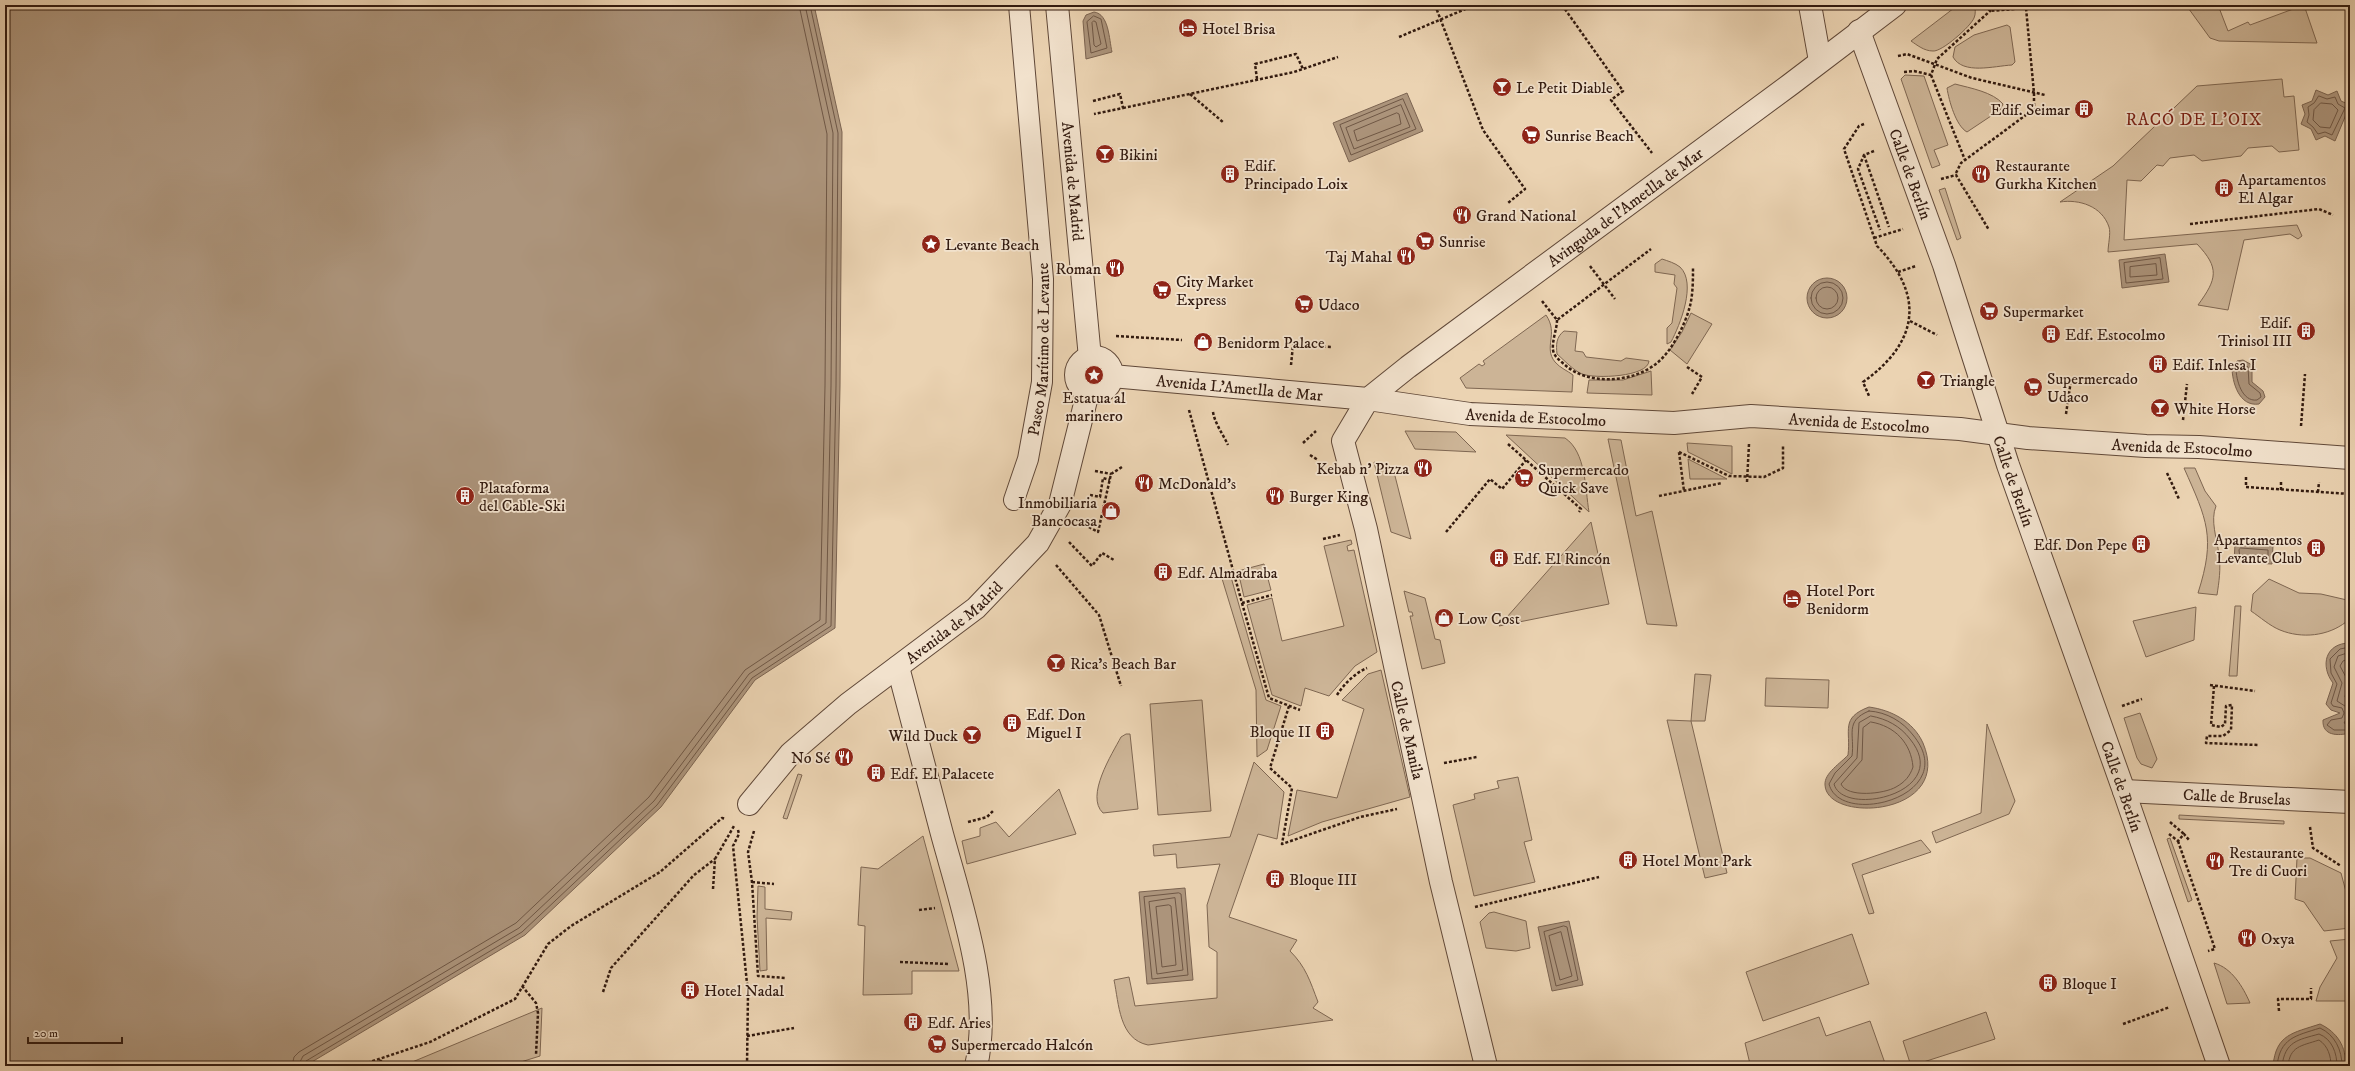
<svg xmlns="http://www.w3.org/2000/svg" width="2355" height="1071" viewBox="0 0 2355 1071" font-family="'IM FELL DW Pica',serif">
  <style>
    .green { fill: #ccb496; stroke: #7f6752 }
    .water { fill: #ac947b; stroke: #7b6350 }
    .lines { fill: none; stroke-linecap: round; stroke-linejoin: round }
    .shore { stroke: #6f5745; stroke-width: 1 }
    .pedestrian-casing { stroke: #604838; stroke-width: 22 }
    .minor-casing { stroke: #604838; stroke-width: 24 }
    .tertiary-casing { stroke: #604838; stroke-width: 24 }
    .path { stroke: #321a0f; stroke-width: 2.5; stroke-dasharray: 3 2; stroke-linecap: butt }
    .pedestrian { stroke: #f2e2cd; stroke-width: 20 }
    .minor { stroke: #f2e2cd; stroke-width: 22 }
    .tertiary { stroke: #f2e2cd; stroke-width: 22 }
    .labels { text-anchor: middle; stroke-width: 3.5; stroke-linejoin: round; paint-order: stroke }
    .poi-label { font-size: 16px; fill: #321a0f; stroke: #f2e2cd; text-anchor: start }
    .street-label { font-size: 16px; fill: #321a0f; stroke: #f2e2cd }
    .neighbourhood-label { font-size: 17px; letter-spacing: 1px; fill: #7a1f14; stroke: #f2e2cd }
  </style>
  <rect width="100%" height="100%" fill="#ebd3b2"/>
  <filter id="stains"><feTurbulence type="fractalNoise" baseFrequency=".005" numOctaves="4"/><feColorMatrix values="0 0 0 0 .2 0 0 0 0 .09 0 0 0 0 .02 0 0 0 .5 -.17"/></filter>
  <radialGradient id="worn" r=".72"><stop offset=".6" stop-color="#630" stop-opacity="0"/><stop offset="1" stop-color="#630" stop-opacity=".3"/></radialGradient>
  <path class="green" d="M1958,5H1975C1975,9 1976,14 1974,18C1971,26 1942,52 1933,51C1924,51 1917,45 1911,41Z
    M2186,5H2218L2228,31L2248,22L2250,25L2304,5L2317,43L2219,41L2210,38Z
    M2007,25L2010,27L2015,62L2012,65C1994,66 1963,75 1953,57L1955,47L1974,35Z
    M1905,75L1924,76L1948,145L1934,150L1940,165L1932,168L1901,79Z
    M2282,79L2284,97L2294,96L2299,150L2279,152L2272,146L2248,148L2241,156L2202,161L2194,155L2170,158L2163,166L2157,165L2141,181L2127,180L2124,240L2297,225L2302,236L2298,239L2290,234L2244,240L2228,310L2198,305C2217,279 2220,268 2197,244L2108,252C2108,245 2111,233 2109,227C2102,206 2079,199 2060,202L2113,166L2197,86Z
    M1955,84C1970,88 1993,92 2003,104L2000,110L1967,132C1956,126 1949,101 1947,88Z
    M1945,188L1961,238L1957,240L1939,190Z
    M1662,259C1668,261 1675,263 1680,267C1697,283 1680,325 1671,342L1667,344V328L1672,323L1677,288L1674,284L1675,275L1655,272V264Z
    M1691,313L1712,324L1687,364L1670,350L1682,332Z
    M1546,315C1559,334 1543,347 1555,362C1560,368 1568,371 1573,375L1572,392L1466,388L1460,378L1479,364L1482,366L1485,364L1483,361Z
    M1564,331L1577,332L1575,351L1583,352L1586,357L1621,361L1626,358L1649,361C1648,377 1595,379 1582,374C1573,370 1565,361 1557,354C1556,345 1556,337 1564,331Z
    M1651,371L1652,395L1587,393L1589,380H1623Z
    M1405,431L1456,432L1476,452L1415,449Z
    M1506,435L1565,438C1586,452 1585,488 1589,512Z
    M1608,439L1621,440L1636,516L1652,511L1677,626L1647,624Z
    M1687,443L1732,446V474L1688,452Z
    M1688,459L1727,479H1690Z
    M1374,462L1394,472L1411,539L1391,532Z
    M2184,468H2195L2205,491L2216,506C2210,521 2217,538 2219,555C2221,569 2219,582 2217,595L2198,593C2216,537 2207,520 2184,468Z
    M1591,522L1609,604L1499,626Z
    M1351,540L1352,544L1347,546L1348,551L1354,550L1377,652L1355,666L1329,696L1305,688L1301,706L1272,695L1247,605L1272,598L1282,641L1344,626L1324,546Z
    M1264,564L1271,590L1244,597L1238,571Z
    M1229,570L1266,700L1281,706L1267,750L1257,757L1256,690L1220,572Z
    M2269,579L2299,593L2321,594L2347,600L2346,622C2328,636 2302,639 2280,630C2270,626 2260,617 2251,611L2253,594Z
    M1404,591L1425,598L1435,639L1440,640L1445,663L1422,669L1410,616H1413L1412,612H1409Z
    M2235,606H2241L2237,676H2229Z
    M2196,607L2194,640L2146,657L2133,621Z
    M1381,670L1410,797L1322,822L1288,836L1297,790L1337,798L1364,709L1342,700L1368,674Z
    M1695,674L1711,675L1705,721H1691L1727,873L1705,878L1667,720L1691,721Z
    M1766,678L1829,680L1828,708L1765,706Z
    M1202,700L1211,811L1158,815L1150,704Z
    M2140,713L2157,759L2152,768L2141,764L2137,758L2124,718Z
    M1987,724L2015,801L2009,814L1936,843L1932,832L1981,813Z
    M1126,734H1130L1138,809L1103,813C1085,796 1112,754 1121,737Z
    M1254,762L1284,792L1277,839L1258,834L1229,917L1297,940L1290,951C1306,967 1310,981 1318,1002L1313,1008L1333,1020L1148,1045C1119,1039 1119,1004 1114,980L1129,977L1135,1006L1217,998V952L1209,947L1207,905L1220,864L1177,868L1176,854L1154,856L1153,845L1230,837Z
    M798,774L802,775L787,819L783,818Z
    M1518,777L1532,840L1524,842L1535,882L1474,896L1453,805L1475,799L1474,794L1499,788L1497,781Z
    M1059,789L1076,834L967,864L962,841L980,836V828L996,822L1009,837Z
    M2179,815L2284,821V824L2179,819Z
    M923,836L959,971H912V994L863,995L865,926L858,925L861,867L878,869Z
    M2170,838L2192,900L2188,902L2167,839Z
    M1921,840L1931,852L1862,875L1874,913L1869,914L1852,864Z
    M2297,858H2310L2341,873L2350,907V928L2324,931L2304,902L2295,899Z
    M758,886L765,887V909L792,912L791,920L766,918L767,970L760,971L757,917Z
    M1494,912L1526,921L1530,948L1516,951L1486,948L1480,922L1489,913Z
    M1852,934L1869,984L1763,1021L1746,972Z
    M2350,939V1001H2316L2320,987L2337,958L2330,941Z
    M2214,963C2232,968 2243,987 2250,1003L2227,1004Z
    M542,1008L540,1056L508,1066L405,1065Z
    M1986,1012L1995,1039L1911,1066L1903,1041Z
    M1819,1017L1826,1036L1870,1021L1886,1066H1742L1750,1064L1745,1043Z"/>
  <path class="water" d="M5,5H814L842,132L840,386L835,628L755,680L661,807L525,935L305,1066H5Z
    M1094,12C1109,14 1109,39 1112,52L1086,59L1083,21L1086,15Z
    M2316,90L2328,95L2337,91L2341,101L2350,105L2335,141L2325,136L2316,140L2311,129L2301,124L2305,114L2302,105L2312,101Z
    M1407,93L1423,131L1349,162L1333,123Z
    M2165,254L2169,282L2122,288L2119,260Z
    M1807 298a20 20 0 1 1 40 0a20 20 0 1 1-40 0Z
    M2243,360L2252,365V382L2263,391L2265,397L2259,404C2239,407 2232,382 2232,367L2237,361Z
    M2235,544L2273,546L2272,564L2234,562Z
    M2350,643V733C2338,736 2322,736 2323,720L2340,713L2331,710L2326,704L2333,683C2320,666 2325,643 2350,643Z
    M1869,707C1891,710 1913,721 1923,743C1954,816 1827,824 1825,785C1824,773 1841,763 1848,755C1851,730 1840,718 1869,707Z
    M1185,888L1193,980L1147,984L1139,892Z
    M1569,921L1583,985L1552,991L1538,927Z
    M2320,1024C2337,1032 2347,1047 2345,1066H2273C2276,1034 2293,1033 2320,1024Z"/>
  <g class="lines">
    <path class="shore" d="M1094,16L1101,19L1107,48L1091,53L1087,22Z
      M1094,21L1096,22L1101,44L1096,47L1094,45L1092,23Z
      M2319,96L2327,99L2335,97L2338,104L2345,108L2332,135L2325,132L2318,134L2313,127L2307,122L2309,115L2308,107L2314,103Z
      M1403,99L1416,129L1351,155L1340,125Z
      M2321,103L2332,104L2338,110L2330,128L2320,127L2313,120L2314,110Z
      M1401,105L1410,127L1354,149L1346,128Z
      M1397,113L1399,114L1401,124L1357,141L1354,131Z
      M2160,258L2163,279L2126,283L2124,263Z
      M2156,264L2157,275L2130,277V267Z
      M1811 298a16 16 0 1 1 32 0a16 16 0 1 1-32 0Z
      M1816 298a11 11 0 1 1 22 0a11 11 0 1 1-22 0Z
      M2243,364L2248,367L2249,384L2260,393L2261,397L2257,400C2242,402 2236,380 2236,368Z
      M2241,548L2268,550V558H2240L2239,550Z
      M2350,647L2340,649L2330,659L2331,673L2337,684L2331,703L2333,706L2342,708L2344,713L2342,718L2331,720L2327,725L2334,730H2350
      M2350,652L2338,656L2334,667L2342,683L2337,701L2348,708L2349,715L2344,723L2350,725
      M2350,658L2343,661L2340,666L2348,681L2345,697L2350,701
      M1869,711C1887,712 1903,722 1913,735C1963,796 1840,828 1829,784L1835,773L1852,756C1855,735 1844,721 1869,711Z
      M1871,716C1887,719 1900,726 1910,739C1954,793 1843,818 1834,784L1857,758L1859,723Z
      M1871,722C1895,726 1911,743 1913,767C1910,776 1905,782 1896,787C1884,794 1847,798 1841,784L1862,760L1863,728Z
      M1179,893L1181,894L1188,975L1152,979L1144,897Z
      M1175,898L1183,970L1157,974L1149,902Z
      M1169,905L1171,906L1176,965L1162,967L1156,907Z
      M1564,926L1567,927L1578,980L1556,986L1544,932Z
      M1561,932L1572,976L1560,980L1549,936Z
      M292,1066L294,1057L299,1052L516,923L649,797L745,670L820,620L825,386L827,134L799,5
      M298,1066L303,1056L519,928L654,801L749,674L826,623L831,386L833,133L805,5
      M303,1066L306,1061L522,932L657,805L752,678L831,626L836,386L838,133L810,5
      M2277,1066C2280,1038 2295,1036 2320,1028C2335,1035 2342,1050 2342,1066
      M2282,1066C2285,1041 2298,1040 2319,1034C2332,1039 2337,1053 2337,1066
      M2288,1066C2290,1046 2301,1046 2319,1040C2328,1046 2331,1056 2331,1066"/>
    <g class="pedestrian-casing">
      <g id="pedestrian">
        <path id="s1" d="M1014,500L1028,459L1042,382L1043,279L1019,5"/>
      </g>
    </g>
    <g class="minor-casing">
      <g id="minor">
        <path id="s2" d="M1057,5L1090,358"/>
        <path id="s3" d="M1859,31L1944,265L2008,465L2124,791L2219,1066"/>
        <path d="M898,667C913,723 927,779 942,834C961,904 993,995 976,1066"/>
        <path id="s4" d="M2124,791L2350,802"/>
        <path id="s5" d="M749,804L791,753L848,704L976,608L1038,543L1060,504L1088,392"/>
        <path id="s6" d="M1486,1066L1441,882L1366,529L1343,441L1368,399L1470,414L1674,423L1751,416L1960,429L2028,438L2146,446L2199,447L2350,458"/>
      </g>
    </g>
    <g class="tertiary-casing">
      <g id="tertiary">
        <path d="M1810,5L1820,61"/>
        <circle cx="1094" cy="375" r="18"/>
        <path id="s7" d="M1112,376L1368,399L1408,367L1791,84L1895,5"/>
      </g>
    </g>
    <path class="path" d="M1435,5L1483,130L1525,189L1508,203
      M1562,5L1623,91L1611,100L1652,153
      M1399,37L1475,5
      M1898,56L1907,54L1972,78L2045,95
      M1904,72L1914,71L1931,75L1937,59L1990,11L1986,5
      M1931,75L1965,160
      M1257,79L1255,64L1296,54L1303,69
      M1190,94L1224,123
      M1093,101L1120,94L1123,108L1094,114
      M1123,108L1294,72L1338,57
      M1864,124L1859,126L1844,149L1877,246C1926,296 1918,343 1863,382L1869,396
      M1874,151L1864,155L1858,169L1880,230
      M1864,155L1889,227
      M1956,173L1961,163L2034,109V93L2026,8L1990,11
      M1941,179L1956,175L1989,230
      M2190,224L2319,209L2333,215
      M1874,238L1903,229
      M1590,266L1615,299
      M1898,272L1916,266
      M1542,301L1557,320L1651,249
      M1557,320C1557,329 1552,340 1553,350C1554,356 1559,360 1564,364C1587,386 1633,383 1657,363C1672,351 1685,325 1690,306C1693,294 1693,279 1693,267
      M1910,321L1937,335
      M1116,336L1182,340
      M1291,365L1293,345L1331,347
      M1687,367L1702,377L1692,394
      M1189,410L1242,603L1272,595
      M1213,412C1215,424 1223,434 1228,445
      M2066,414L2071,380
      M2183,420L2187,384
      M2301,426L2305,374
      M1303,443L1316,431
      M1508,444L1581,509L1579,512
      M1679,452L1729,476L1764,477L1783,468V445
      M1679,452L1684,491
      M1310,455L1318,460
      M1095,471L1111,474
      M2167,473L2179,499
      M2246,477V487L2350,494
      M1747,482L1749,444
      M2281,490V480
      M2318,492L2319,482
      M1090,495L1100,497L1103,478L1110,480
      M1659,496L1722,483
      M1080,522L1098,532L1111,474L1122,467
      M1446,532L1490,479L1502,489L1526,460
      M2346,538H2350
      M1323,539L1340,535
      M1069,542L1092,566L1102,553L1114,560
      M1056,565L1099,615L1121,686
      M1242,603L1269,698L1300,710
      M2210,685L2255,691
      M2214,686L2211,725L2221,727L2225,724L2226,706L2232,705L2231,730L2223,736H2207L2206,743L2258,745
      M1337,695C1344,684 1355,673 1367,668
      M1289,706L1270,768L1292,788L1282,844L1360,817L1397,809
      M2122,706L2142,699
      M1444,763L1477,757
      M968,822L987,817L994,810
      M2170,822L2184,834
      M2310,827L2313,848L2341,866
      M738,830L739,834L733,846L748,993L747,1066
      M754,831L748,852L752,882L758,976L786,978
      M2169,834L2178,841L2184,834L2189,840
      M2178,841L2215,949L2208,951
      M752,882L774,884
      M713,889L715,859L734,826
      M1475,907L1599,877
      M919,910L935,908
      M900,962L948,964
      M522,986L536,1003L538,1013L536,1055
      M603,992L611,968L694,875L715,859
      M2279,1011L2278,999H2311V988
      M2123,1024L2170,1007
      M747,1036L794,1028
      M380,1060L385,1066
      M358,1066L430,1042L515,999L548,944L571,926L660,872L722,818L726,819"/>
    <use href="#pedestrian" class="pedestrian"/>
    <use href="#minor" class="minor"/>
    <use href="#tertiary" class="tertiary"/>
  </g>
  <defs>
    <g id="hotel-disc" transform="scale(1)"><circle r="9.5" fill="#8f2418" stroke="#f2e2cd"/><path d="M-6-4.5h1.5V1H6V5H4.5V3h-9V5H-6ZM-4 0a1.8 1.8 0 1 1 3.6 0ZM.5 0V-2.5h3Q6-2.5 6 0Z" fill="#fff"/></g>
    <g id="bar-disc" transform="scale(1)"><circle r="9.5" fill="#8f2418" stroke="#f2e2cd"/><path d="M-6-5H6L.8 .8V4.5H3.5V6h-7V4.5H-.8V.8Z" fill="#fff"/></g>
    <g id="building-disc" transform="scale(1)"><circle r="9.5" fill="#8f2418" stroke="#f2e2cd"/><path d="M-4-6H4V6H1V3H-1V6H-4ZM-2.5-4.3h1.7v1.8h-1.7ZM.8-4.3h1.7v1.8H.8ZM-2.5-1h1.7V.8h-1.7ZM.8-1h1.7V.8H.8Z" fill="#fff"/></g>
    <g id="supermarket-disc" transform="scale(1)"><circle r="9.5" fill="#8f2418" stroke="#f2e2cd"/><path d="M-6-5.5h2.5l.6 2H6L4.5 2H-2.5L-4.4-4H-6ZM-1.5 3.2a1.3 1.3 0 1 0 .1 0ZM3 3.2a1.3 1.3 0 1 0 .1 0Z" fill="#fff"/></g>
    <g id="restaurant-disc" transform="scale(1)"><circle r="9.5" fill="#8f2418" stroke="#f2e2cd"/><path d="M-5-6h1v4h1v-4h1v4h1v-4h1v5L-1.5 .5V6h-2V.5L-5-1ZM5-6V6H3V1.5H1.5Q1.5-4 5-6Z" fill="#fff"/></g>
    <g id="sight-disc" transform="scale(1)"><circle r="9.5" fill="#8f2418" stroke="#f2e2cd"/><path d="M0-6L1.8-2.2L6-1.7L2.9 1.2L3.7 5.4L0 3.3L-3.7 5.4L-2.9 1.2L-6-1.7L-1.8-2.2Z" fill="#fff"/></g>
    <g id="shop-disc" transform="scale(1)"><circle r="9.5" fill="#8f2418" stroke="#f2e2cd"/><path d="M-5-2.5h2.3a2.7 3.5 0 0 1 5.4 0H5L5.5 6h-11ZM-1.5-2.5h3a1.5 2.3 0 0 0-3 0Z" fill="#fff"/></g>
  </defs>
  <g fill-rule="evenodd">
    <use href="#hotel-disc" x="1188" y="28"/>
    <use href="#bar-disc" x="1502" y="87"/>
    <use href="#building-disc" x="2084" y="109"/>
    <use href="#supermarket-disc" x="1531" y="135"/>
    <use href="#bar-disc" x="1105" y="154"/>
    <use href="#building-disc" x="1230" y="174"/>
    <use href="#restaurant-disc" x="1981" y="174"/>
    <use href="#building-disc" x="2224" y="188"/>
    <use href="#restaurant-disc" x="1462" y="215"/>
    <use href="#supermarket-disc" x="1425" y="241"/>
    <use href="#sight-disc" x="931" y="244"/>
    <use href="#restaurant-disc" x="1406" y="256"/>
    <use href="#restaurant-disc" x="1115" y="268"/>
    <use href="#supermarket-disc" x="1162" y="290"/>
    <use href="#supermarket-disc" x="1304" y="304"/>
    <use href="#supermarket-disc" x="1989" y="311"/>
    <use href="#building-disc" x="2306" y="331"/>
    <use href="#building-disc" x="2051" y="334"/>
    <use href="#shop-disc" x="1203" y="342"/>
    <use href="#building-disc" x="2158" y="364"/>
    <use href="#sight-disc" x="1094" y="375"/>
    <use href="#bar-disc" x="1926" y="380"/>
    <use href="#supermarket-disc" x="2033" y="387"/>
    <use href="#bar-disc" x="2160" y="408"/>
    <use href="#restaurant-disc" x="1423" y="468"/>
    <use href="#supermarket-disc" x="1524" y="478"/>
    <use href="#restaurant-disc" x="1144" y="483"/>
    <use href="#building-disc" x="465" y="496"/>
    <use href="#restaurant-disc" x="1275" y="496"/>
    <use href="#shop-disc" x="1111" y="511"/>
    <use href="#building-disc" x="2141" y="544"/>
    <use href="#building-disc" x="2316" y="548"/>
    <use href="#building-disc" x="1499" y="558"/>
    <use href="#building-disc" x="1163" y="572"/>
    <use href="#hotel-disc" x="1792" y="599"/>
    <use href="#shop-disc" x="1444" y="618"/>
    <use href="#bar-disc" x="1056" y="663"/>
    <use href="#building-disc" x="1012" y="723"/>
    <use href="#building-disc" x="1325" y="731"/>
    <use href="#bar-disc" x="972" y="735"/>
    <use href="#restaurant-disc" x="844" y="757"/>
    <use href="#building-disc" x="876" y="773"/>
    <use href="#building-disc" x="1628" y="860"/>
    <use href="#restaurant-disc" x="2215" y="861"/>
    <use href="#building-disc" x="1275" y="879"/>
    <use href="#restaurant-disc" x="2247" y="938"/>
    <use href="#building-disc" x="2048" y="983"/>
    <use href="#building-disc" x="690" y="990"/>
    <use href="#building-disc" x="913" y="1022"/>
    <use href="#supermarket-disc" x="937" y="1044"/>
  </g>
  <g class="labels">
    <g class="poi-label">
      <text x="1202" y="34">Hotel Brisa</text>
      <text x="1516" y="93">Le Petit Diable</text>
      <text x="2070" y="115" text-anchor="end">Edif. Seimar</text>
      <text x="1545" y="141">Sunrise Beach</text>
      <text x="1119" y="160">Bikini</text>
      <text x="1244" y="171">Edif.<tspan x="1244" dy="18">Principado Loix</tspan></text>
      <text x="1995" y="171">Restaurante<tspan x="1995" dy="18">Gurkha Kitchen</tspan></text>
      <text x="2238" y="185">Apartamentos<tspan x="2238" dy="18">El Algar</tspan></text>
      <text x="1476" y="221">Grand National</text>
      <text x="1439" y="247">Sunrise</text>
      <text x="945" y="250">Levante Beach</text>
      <text x="1392" y="262" text-anchor="end">Taj Mahal</text>
      <text x="1101" y="274" text-anchor="end">Roman</text>
      <text x="1176" y="287">City Market<tspan x="1176" dy="18">Express</tspan></text>
      <text x="1318" y="310">Udaco</text>
      <text x="2003" y="317">Supermarket</text>
      <text x="2292" y="328" text-anchor="end">Edif.<tspan x="2292" dy="18">Trinisol III</tspan></text>
      <text x="2065" y="340">Edf. Estocolmo</text>
      <text x="1217" y="348">Benidorm Palace</text>
      <text x="2172" y="370">Edif. Inlesa I</text>
      <text x="2047" y="384">Supermercado<tspan x="2047" dy="18">Udaco</tspan></text>
      <text x="1940" y="386">Triangle</text>
      <text x="1094" y="403" text-anchor="middle">Estatua al<tspan x="1094" dy="18">marinero</tspan></text>
      <text x="2174" y="414">White Horse</text>
      <text x="1409" y="474" text-anchor="end">Kebab n' Pizza</text>
      <text x="1538" y="475">Supermercado<tspan x="1538" dy="18">Quick Save</tspan></text>
      <text x="1158" y="489">McDonald's</text>
      <text x="479" y="493">Plataforma<tspan x="479" dy="18">del Cable-Ski</tspan></text>
      <text x="1289" y="502">Burger King</text>
      <text x="1097" y="508" text-anchor="end">Inmobiliaria<tspan x="1097" dy="18">Bancocasa</tspan></text>
      <text x="2302" y="545" text-anchor="end">Apartamentos<tspan x="2302" dy="18">Levante Club</tspan></text>
      <text x="2127" y="550" text-anchor="end">Edf. Don Pepe</text>
      <text x="1513" y="564">Edf. El Rincón</text>
      <text x="1177" y="578">Edf. Almadraba</text>
      <text x="1806" y="596">Hotel Port<tspan x="1806" dy="18">Benidorm</tspan></text>
      <text x="1458" y="624">Low Cost</text>
      <text x="1070" y="669">Rica's Beach Bar</text>
      <text x="1026" y="720">Edf. Don<tspan x="1026" dy="18">Miguel I</tspan></text>
      <text x="1311" y="737" text-anchor="end">Bloque II</text>
      <text x="958" y="741" text-anchor="end">Wild Duck</text>
      <text x="830" y="763" text-anchor="end">No Sé</text>
      <text x="890" y="779">Edf. El Palacete</text>
      <text x="2229" y="858">Restaurante<tspan x="2229" dy="18">Tre di Cuori</tspan></text>
      <text x="1642" y="866">Hotel Mont Park</text>
      <text x="1289" y="885">Bloque III</text>
      <text x="2261" y="944">Oxya</text>
      <text x="2062" y="989">Bloque I</text>
      <text x="704" y="996">Hotel Nadal</text>
      <text x="927" y="1028">Edf. Aries</text>
      <text x="951" y="1050">Supermercado Halcón</text>
    </g>
    <g class="street-label">
      <text dy="6" stroke="none"><textPath href="#s3" startOffset="152">Calle de Berlín</textPath></text>
      <text dy="6" stroke="none"><textPath href="#s2" startOffset="177">Avenida de Madrid</textPath></text>
      <text dy="6" stroke="none"><textPath href="#s7" startOffset="578">Avinguda de l'Ametlla de Mar</textPath></text>
      <text dy="6" stroke="none"><textPath href="#s1" startOffset="154">Paseo Marítimo de Levante</textPath></text>
      <text dy="6" stroke="none"><textPath href="#s7" startOffset="128">Avenida L'Ametlla de Mar</textPath></text>
      <text dy="6" stroke="none"><textPath href="#s6" startOffset="859">Avenida de Estocolmo</textPath></text>
      <text dy="6" stroke="none"><textPath href="#s6" startOffset="1183">Avenida de Estocolmo</textPath></text>
      <text dy="6" stroke="none"><textPath href="#s6" startOffset="1507">Avenida de Estocolmo</textPath></text>
      <text dy="6" stroke="none"><textPath href="#s3" startOffset="476">Calle de Berlín</textPath></text>
      <text dy="6" stroke="none"><textPath href="#s5" startOffset="275">Avenida de Madrid</textPath></text>
      <text transform="translate(1408 730) rotate(77)" y="6">Calle de Manila</text>
      <text dy="6" stroke="none"><textPath href="#s3" startOffset="800">Calle de Berlín</textPath></text>
      <text dy="6" stroke="none"><textPath href="#s4" startOffset="113">Calle de Bruselas</textPath></text>
    </g>
    <g class="neighbourhood-label">
      <text x="2194" y="125">RACÓ DE L'OIX</text>
    </g>
  </g>
  <rect width="2355" height="1071" fill="none" stroke="#ebd3b2" stroke-width="20"/>
  <rect x="6" y="6" width="2343" height="1059" fill="none" stroke="#321a0f" stroke-width="2"/>
  <rect x="10" y="10" width="2335" height="1051" fill="none" stroke="#321a0f"/>
  <path d="M28 1037v6h94v-6" fill="none" stroke="#321a0f" stroke-width="2"/>
  <text x="34" y="1037" font-size="12" fill="#321a0f" stroke="#f2e2cd" stroke-width="3" paint-order="stroke">20 m</text>
  <rect width="100%" height="100%" filter="url(#stains)"/>
  <rect width="100%" height="100%" fill="url(#worn)"/>
</svg>
